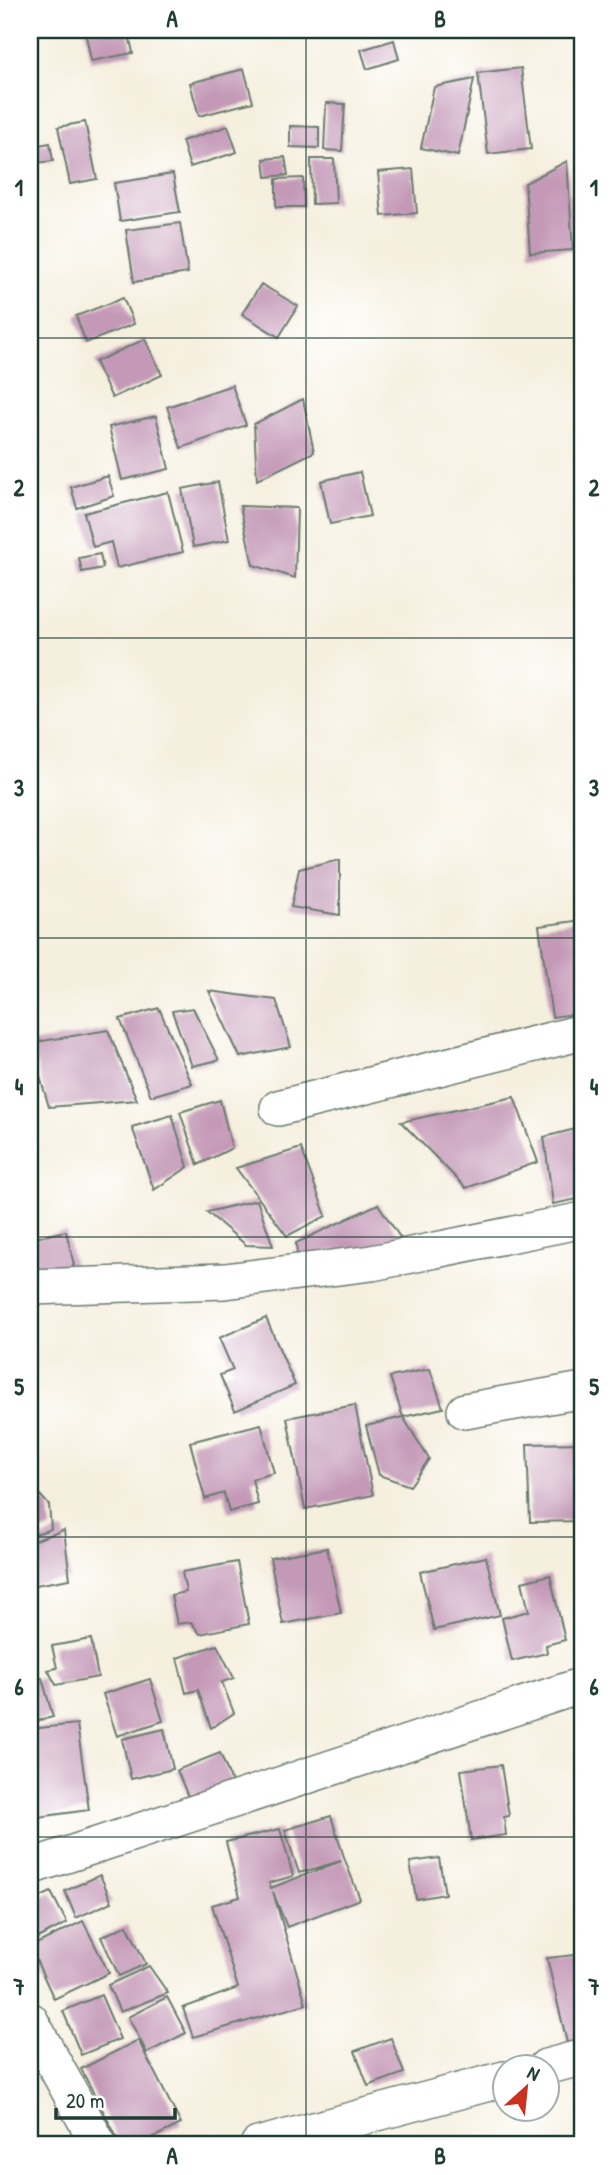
<svg xmlns="http://www.w3.org/2000/svg" width="613" height="2175" viewBox="0 0 613 2175" font-family="'Patrick Hand',sans-serif">
  <style>
    .building { fill: #c499b7 }
    .lines { fill: none; stroke-linecap: round; stroke-linejoin: round }
    .minor-casing { stroke: #6a7b70; stroke-width: 38 }
    .minor { stroke: #fff; stroke-width: 35 }
    .grid { fill: none; stroke: #1f3d34; stroke-width: 2; stroke-opacity: 0.55 }
    .neatline { fill: none; stroke: #1f3d34; stroke-width: 2.5 }
    .grid-label { font-size: 23px; text-anchor: middle; font-weight: bold; fill: #1f3d34 }
  </style>
  <rect width="100%" height="100%" fill="#fff"/>
  <filter id="ink" filterUnits="userSpaceOnUse"><feTurbulence type="fractalNoise" baseFrequency=".0143" numOctaves="2"/><feDisplacementMap in="SourceGraphic" scale="14" xChannelSelector="R" yChannelSelector="G"/><feConvolveMatrix kernelMatrix="1 2 1 2 8 2 1 2 1" color-interpolation-filters="sRGB"/></filter>
  <filter id="wash" filterUnits="userSpaceOnUse"><feTurbulence type="fractalNoise" baseFrequency=".00686" numOctaves="4" result="noise"/><feDisplacementMap in="SourceGraphic" scale="28" xChannelSelector="R" yChannelSelector="G"/><feGaussianBlur stdDeviation="1.57" result="paint"/><feColorMatrix in="noise" values="0 0 0 0 0 0 0 0 0 0 0 0 0 0 0 0 0 1.4 0 .05"/><feComposite in="paint" operator="in"/></filter>
  <g filter="url(#wash)">
    <rect width="100%" height="100%" fill="#f5efde"/>
    <g id="blocks">
      <path class="building" d="M85,30H128L133,53L91,61Z
        M394,40L399,59L367,69L361,50Z
        M521,68L531,149L488,154L478,73Z
        M244,69L253,102L199,116L190,83Z
        M474,79L458,156L421,148L434,87Z
        M326,103L345,104L342,151L324,150Z
        M85,122L97,179L70,184L58,127Z
        M228,126L237,152L190,167L182,141Z
        M290,126L319,127V148L290,147Z
        M50,143L53,161L37,163L33,146Z
        M285,157L288,175L266,177L264,159Z
        M311,159H334L336,203L312,204Z
        M567,161L573,250L530,253L525,183Z
        M413,169L417,213L382,216L378,172Z
        M173,174L180,212L120,221L114,183Z
        M303,178L304,207H276V179Z
        M180,223L188,273L134,282L126,230Z
        M261,284L298,306L279,337L242,314Z
        M123,298L134,324L86,343L76,316Z
        M145,339L162,375L112,398L95,362Z
        M232,385L246,425L181,448L167,407Z
        M303,399L314,452L257,480L254,424Z
        M156,416L169,469L122,480L109,427Z
        M360,472L370,516L330,524L321,481Z
        M108,476L114,496L77,508L71,487Z
        M218,482L229,540L193,547L182,489Z
        M168,492L183,552L117,568L111,542L93,547L84,513Z
        M240,506L297,508L295,578L253,565Z
        M100,554L103,568L82,572L79,558Z
        M340,859V915L291,907L299,869Z
        M583,920V1013L552,1017L539,926Z
        M209,991L276,1000L291,1047L240,1057Z
        M159,1008L192,1084L151,1096L120,1019Z
        M193,1008L219,1060L192,1066L172,1011Z
        M108,1030L137,1100L49,1107L30,1043Z
        M514,1097L538,1162L466,1188L401,1122Z
        M220,1100L232,1148L198,1165L180,1112Z
        M172,1115L188,1167L154,1190L132,1127Z
        M583,1127V1198L553,1204L544,1137Z
        M301,1148L326,1216L287,1236L236,1168Z
        M257,1200L273,1246L246,1245L207,1212Z
        M378,1204L403,1242L297,1255L296,1243Z
        M66,1231L74,1265L53,1280L30,1270V1239Z
        M266,1318L295,1385L235,1411L220,1375L233,1370L219,1338Z
        M430,1369L443,1408L403,1417L390,1377Z
        M355,1405L373,1495L305,1509L287,1418Z
        M403,1417L429,1459L410,1486L379,1475L366,1426Z
        M261,1424L274,1473L252,1479L258,1504L229,1512L224,1493L205,1499L190,1442Z
        M583,1443V1521L530,1522L527,1444Z
        M40,1495L49,1505L51,1529L30,1536V1498Z
        M64,1530L70,1579L30,1586V1542Z
        M327,1548L341,1613L283,1624L270,1558Z
        M486,1557L500,1615L434,1630L420,1572Z
        M237,1562L249,1624L200,1634L191,1622L177,1624L171,1595L186,1592L182,1572Z
        M550,1575L565,1640L546,1645L547,1653L512,1661L502,1618L529,1611L522,1582Z
        M91,1639L98,1677L56,1685L48,1670L57,1668L52,1646Z
        M217,1645L234,1678L222,1682L234,1713L211,1728L198,1690L186,1693L177,1658Z
        M42,1678L53,1717L30,1723V1681Z
        M150,1679L163,1721L117,1736L103,1694Z
        M77,1724L89,1810L38,1817L30,1753V1729Z
        M164,1729L173,1769L131,1779L122,1739Z
        M220,1753L236,1792L193,1809L177,1770Z
        M501,1765L509,1816L504,1817L506,1835L471,1840L461,1770Z
        M331,1816L345,1860L360,1899L287,1927L273,1892L306,2004L193,2037L183,2008L238,1988L212,1905L240,1897L226,1842L280,1829L293,1876L269,1883L271,1888L341,1861L299,1873L285,1830Z
        M439,1858L445,1894L416,1899L410,1862Z
        M100,1875L112,1902L76,1918L65,1891Z
        M51,1892L67,1923L34,1940L30,1932V1902Z
        M83,1921L109,1973L54,1999L30,1947Z
        M127,1925L146,1964L119,1976L101,1937Z
        M583,1954V2037L567,2043L547,1958Z
        M149,1966L168,1993L120,2012L108,1985Z
        M101,1995L120,2039L81,2055L63,2011Z
        M167,1997L186,2033L147,2053L128,2017Z
        M391,2038L404,2073L368,2086L355,2051Z
        M138,2040L181,2124L138,2145H121L81,2069Z"/>
    </g>
  </g>
  <g filter="url(#ink)">
    <use href="#blocks" fill-opacity="0" stroke="#6a7b70" stroke-width="2"/>
    <g class="lines">
      <g class="minor-casing">
        <path id="minor" d="M278,1108L583,1032
          M30,1287L225,1281L372,1263L583,1220
          M465,1411L583,1390
          M30,1867L583,1685
          M30,2020L99,2145
          M546,2067L583,2057
          M258,2145L504,2079"/>
      </g>
      <use href="#minor" class="minor"/>
    </g>
  </g>
  <path class="grid" d="M306,30V2145M30,338H583M30,638H583M30,938H583M30,1237H583M30,1537H583M30,1837H583"/>
  <rect width="613" height="2175" fill="none" stroke="#fff" stroke-width="77"/>
  <g transform="translate(526 2088) rotate(27)"><circle r="33" fill="#ffffff" stroke="#a5b1ae" stroke-width="2"/>
  <path d="M0-5L12 26L0 18L-12 26Z" fill="#c8321e"/>
  <text y="-10" font-size="19" font-weight="bold" text-anchor="middle" fill="#1f3d34">N</text>
  </g>
  <path d="M56 2108v10h119v-10" fill="none" stroke="#1f3d34" stroke-width="3.5"/>
  <text x="66" y="2108" font-size="21" fill="#1f3d34" stroke="#ffffff" stroke-width="5" paint-order="stroke">20 m</text>
  <rect x="38" y="38" width="536" height="2098" class="neatline"/>
  <g class="grid-label">
    <text x="172" y="27">A</text>
    <text x="440" y="27">B</text>
    <text x="19" y="196">1</text>
    <text x="594" y="196">1</text>
    <text x="19" y="496">2</text>
    <text x="594" y="496">2</text>
    <text x="19" y="796">3</text>
    <text x="594" y="796">3</text>
    <text x="19" y="1095">4</text>
    <text x="594" y="1095">4</text>
    <text x="19" y="1395">5</text>
    <text x="594" y="1395">5</text>
    <text x="19" y="1695">6</text>
    <text x="594" y="1695">6</text>
    <text x="19" y="1995">7</text>
    <text x="594" y="1995">7</text>
    <text x="172" y="2164">A</text>
    <text x="440" y="2164">B</text>
  </g>
</svg>
